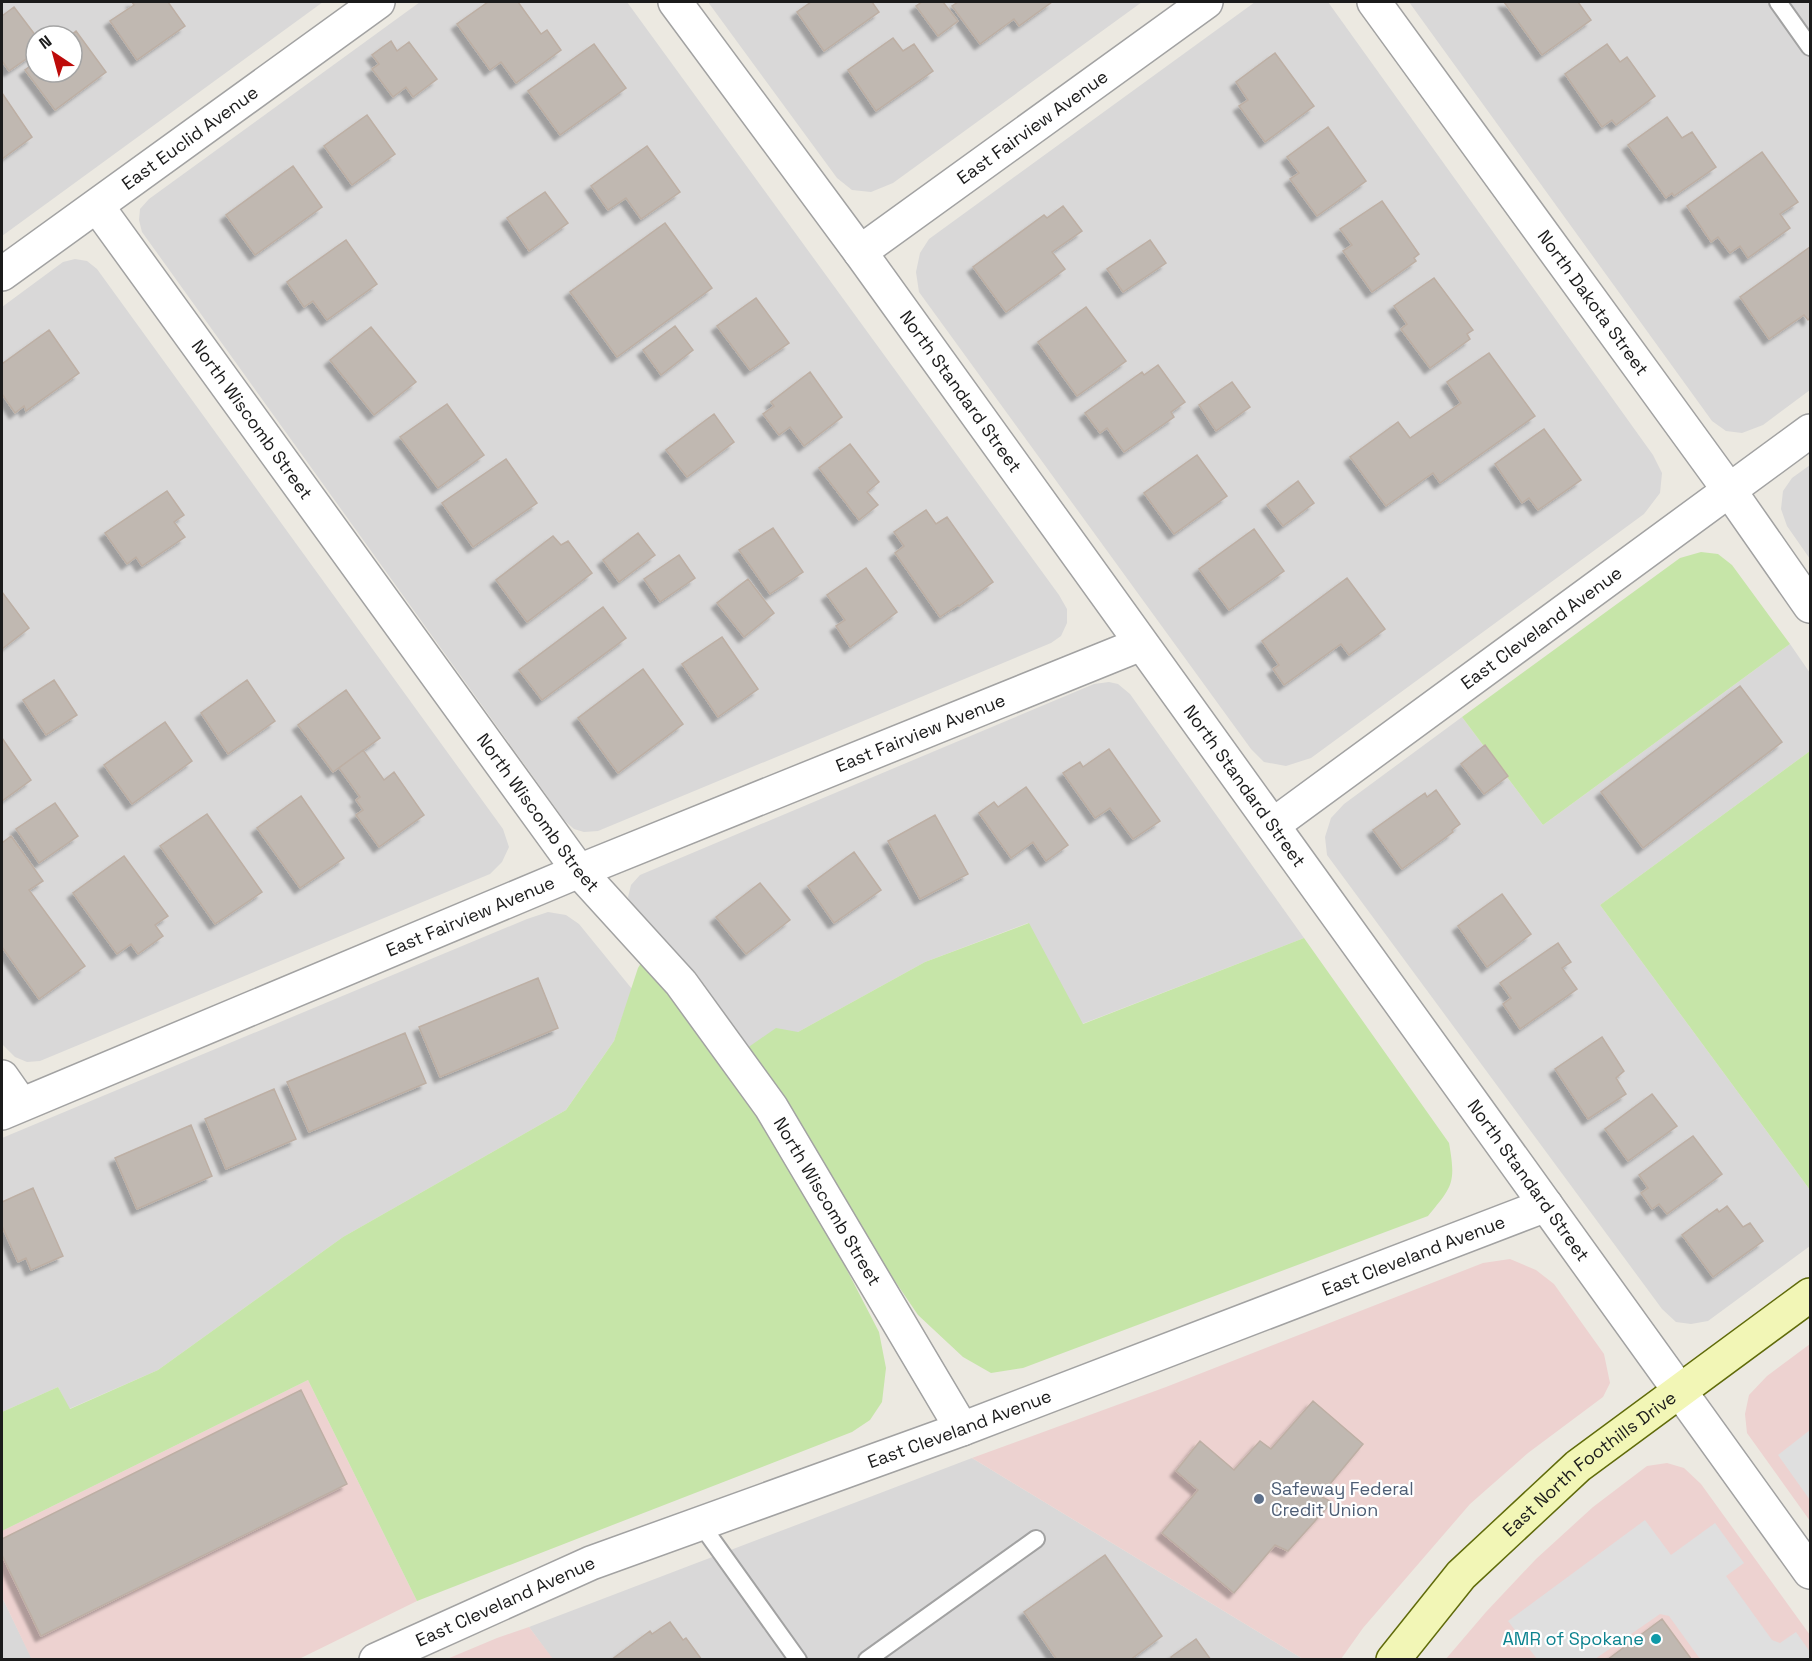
<svg xmlns="http://www.w3.org/2000/svg" width="1812" height="1661" viewBox="0 0 1812 1661" font-family="'Space Grotesk',sans-serif">
  <style>
    .residential { fill: #d9d8d8; fill-rule: evenodd }
    .commercial { fill: #edd2d0 }
    .grass { fill: #c6e5a8 }
    .parking { fill: #dfdfdf }
    .building { fill: #c0b8b1; stroke: #bdafa4; stroke-width: 1.5; filter: url(#shadow) }
    .lines { fill: none; stroke-linecap: round; stroke-linejoin: round }
    .service-casing { stroke: #a2a2a2; stroke-width: 20 }
    .minor-casing { stroke: #a2a2a2; stroke-width: 36 }
    .secondary-casing { stroke: #606b0a; stroke-width: 36 }
    .service { stroke: #fff; stroke-width: 16 }
    .minor { stroke: #fff; stroke-width: 33 }
    .secondary { stroke: #f2f6b6; stroke-width: 33 }
    .service-dot { fill: #5c6f8a; stroke: #fff; stroke-width: 2 }
    .culture-dot { fill: #0f9aa8; stroke: #fff; stroke-width: 2 }
    .labels { text-anchor: middle; stroke-width: 4.5; stroke-linejoin: round; paint-order: stroke }
    .street-label { font-size: 18px; fill: #1b1b1b; stroke: #fff }
    .service-label { font-size: 18px; fill: #4e5e75; stroke: #fff; text-anchor: start }
    .culture-label { font-size: 18px; fill: #0d838f; stroke: #fff; text-anchor: end }
  </style>
  <defs>
    <filter id="shadow"><feDropShadow dx="-5.5" dy="5.5" stdDeviation="1.5" flood-color="#0004"/></filter>
  </defs>
  <rect width="100%" height="100%" fill="#ece9e1"/>
  <path class="residential" d="M2,2H323L2,236ZM36,36H72V72H36Z
    M420,2H627L1059,595L1067,609V623L1061,636L1051,643L598,831L584,832L574,829L565,821L142,232L139,220L140,209L149,199Z
    M708,2H1142L893,183L871,192L852,190L837,178Z
    M1255,2H1328L1653,455L1662,473L1660,493L1644,514L1311,758L1286,766L1264,762L1251,749L919,292L916,272L920,253L929,239Z
    M1409,2H1810V390L1763,425L1742,433L1726,431L1712,421Z
    M75,259L87,261L97,269L503,829L509,847L502,862L490,874L40,1061L27,1062L15,1057L2,1044V307L63,262Z
    M1810,465V559L1787,526L1781,509L1783,491L1792,478Z
    M1790,644L1810,673V751L1600,905L1810,1190V1246L1708,1321L1691,1324L1676,1322L1662,1309L1327,855L1325,837L1331,818L1344,804L1462,717L1543,825Z
    M1109,682L1118,684L1130,694L1304,938L1082,1024L1028,923L925,962L798,1032L740,1053L633,911L628,897L631,885L640,875L1094,684Z
    M548,912L566,915L579,924L632,989L614,1041L566,1110L343,1237L158,1370L69,1409L58,1387L2,1412V1138L527,919Z
    M972,1458L1303,1659L553,1660L529,1627Z
    M2,1597L32,1659H2Z"/>
  <path class="commercial" d="M1510,1259L1536,1270L1554,1284L1604,1354L1610,1383L1603,1397L1528,1453L1470,1504L1363,1628L1341,1659H1303L972,1458L1166,1387L1483,1263Z
    M1810,1344V1521L1747,1433L1745,1414L1749,1395L1767,1376Z
    M308,1380L417,1601L299,1659L32,1660L2,1597V1531Z
    M1667,1463L1684,1468L1701,1484L1810,1635V1659L1445,1660L1486,1612L1536,1559L1593,1507L1647,1466Z
    M529,1627L553,1659H447L497,1638Z"/>
  <path class="grass" d="M1701,552L1718,554L1732,565L1790,644L1543,825L1462,717L1680,558Z
    M1810,751V1190L1600,905Z
    M1029,923L1083,1024L1304,938L1449,1143C1456,1183 1453,1186 1428,1216L1023,1368L991,1373L963,1357L918,1315L740,1053L776,1028L798,1032L925,962Z
    M643,960H647L788,1156L879,1332L886,1368L882,1402L870,1420L852,1432L417,1601L308,1380L2,1531V1412L58,1387L70,1409L158,1370L343,1237L566,1110L614,1041L638,968Z"/>
  <path class="parking" d="M1810,1430V1500L1778,1455Z
    M1645,1520L1671,1555L1715,1523L1744,1563L1726,1576L1772,1640L1780,1643L1796,1632L1810,1652V1659H1700L1669,1616L1660,1614L1595,1659H1537L1508,1621Z"/>
  <path class="building" d="M132,2H168L185,26L137,60L110,21L134,5Z
    M488,2H518L541,34L547,30L561,50L516,83L501,62L490,70L457,24Z
    M811,2H872L879,12L824,51L797,12Z
    M922,2H943L958,21L938,36L916,6Z
    M958,2H1052L1019,26L1014,19L980,44L952,6Z
    M1504,2H1578L1591,20L1542,55Z
    M14,7L36,36V52L9,71L2,61V16Z
    M76,31L106,72L55,110L25,70L36,62V72H72V36H70Z
    M893,38L903,51L914,44L933,71L876,111L848,70Z
    M391,41L397,51L409,42L437,79L413,97L406,87L393,97L372,69L379,64L372,55Z
    M594,44L626,88L560,135L528,91Z
    M1607,44L1620,62L1627,57L1655,96L1616,125L1612,120L1602,127L1565,74Z
    M1275,53L1314,106L1265,142L1239,106L1248,100L1236,82Z
    M2,93L32,137L2,159Z
    M367,115L395,154L352,185L324,146Z
    M1667,117L1682,138L1692,132L1716,167L1674,196L1672,193L1666,198L1628,145Z
    M1328,127L1366,181L1317,216L1290,179L1299,173L1287,157Z
    M647,146L680,192L641,219L626,198L608,210L591,186Z
    M1762,152L1798,202L1780,214L1790,228L1748,258L1740,246L1730,253L1718,237L1711,242L1687,206Z
    M293,166L322,207L255,255L226,215Z
    M545,192L568,223L529,251L507,218Z
    M1382,201L1419,254L1414,258L1416,261L1372,292L1343,251L1352,245L1340,229Z
    M1063,206L1082,231L1052,252L1065,269L1006,312L973,267L1044,215L1047,218Z
    M665,223L712,288L617,357L570,292Z
    M346,240L377,284L327,320L313,301L304,307L287,282Z
    M1150,240L1166,263L1123,292L1107,269Z
    M1810,247V318L1808,320L1804,315L1769,339L1740,297Z
    M1434,278L1473,330L1467,334L1470,339L1430,368L1401,329L1407,324L1394,306Z
    M756,298L789,343L750,370L717,326Z
    M1086,307L1126,361L1077,396L1038,342Z
    M675,326L693,350L661,375L643,350Z
    M371,327L416,382L374,415L330,360Z
    M49,330L79,373L26,411L24,406L15,413L2,394V364Z
    M1489,353L1535,416L1440,483L1433,473L1386,506L1350,457L1398,422L1410,438L1461,403L1447,382Z
    M1158,365L1185,402L1171,412L1174,417L1124,452L1107,428L1100,433L1085,413L1142,372L1144,375Z
    M810,372L842,417L804,446L790,427L779,435L763,414L774,406L771,402Z
    M1232,382L1250,407L1216,431L1199,405Z
    M447,404L484,455L438,488L400,437Z
    M714,414L734,442L687,477L666,450Z
    M1544,429L1581,480L1538,510L1529,498L1522,503L1495,464Z
    M850,444L879,482L867,492L878,505L859,520L819,468Z
    M1197,455L1227,496L1174,534L1144,493Z
    M506,459L537,503L473,547L442,503Z
    M1298,481L1314,503L1283,526L1267,505Z
    M167,491L184,515L174,522L185,537L142,566L136,557L127,564L105,533Z
    M926,510L936,524L947,517L993,582L959,606L958,605L940,617L895,553L904,546L894,532Z
    M773,528L803,572L770,594L739,550Z
    M1254,529L1284,571L1229,610L1199,569Z
    M638,533L655,555L619,582L603,560Z
    M553,536L561,545L568,541L592,573L527,622L496,580Z
    M679,555L695,578L660,602L644,579Z
    M866,568L897,612L850,647L836,626L845,620L827,595Z
    M1347,578L1385,629L1349,655L1341,644L1284,685L1273,669L1279,665L1262,641Z
    M748,579L774,613L744,637L717,603Z
    M2,592L29,628L2,649Z
    M603,607L626,638L542,700L519,670Z
    M722,637L758,689L718,717L682,664Z
    M643,669L683,724L618,773L578,718Z
    M54,680L77,715L46,735L23,700Z
    M247,680L275,721L228,754L201,713Z
    M1740,686L1782,742L1643,848L1601,792Z
    M346,690L380,738L333,772L298,725Z
    M165,722L192,761L132,804L104,765Z
    M2,738L31,780L2,801Z
    M1485,745L1508,776L1484,794L1461,764Z
    M1109,749L1160,821L1133,839L1110,808L1095,818L1063,773L1080,762L1083,767Z
    M363,750L384,780L394,772L424,815L379,847L356,815L363,810L356,800L360,797L339,768Z
    M1026,787L1068,845L1046,861L1033,842L1011,858L979,813L994,802L998,807Z
    M1436,790L1460,824L1452,830L1453,832L1402,869L1373,830L1425,793L1427,797Z
    M301,796L344,858L300,888L257,828Z
    M55,803L78,836L39,863L16,829Z
    M207,814L262,892L215,924L160,846Z
    M935,815L968,874L920,899L888,841Z
    M11,836L43,881L29,890L85,966L39,999L2,947V843Z
    M854,852L881,890L834,923L808,886Z
    M124,856L168,916L155,925L163,936L138,954L131,944L117,954L73,893Z
    M760,883L790,920L746,954L716,917Z
    M1502,894L1531,934L1487,967L1458,926Z
    M1558,943L1571,962L1562,968L1577,989L1520,1029L1503,1004L1511,998L1500,983Z
    M538,978L558,1028L440,1077L419,1027Z
    M405,1033L426,1083L309,1132L287,1082Z
    M1602,1037L1624,1071L1616,1078L1626,1094L1588,1119L1555,1069Z
    M274,1089L296,1139L226,1169L205,1119Z
    M1652,1094L1677,1126L1628,1161L1605,1129Z
    M191,1125L212,1176L137,1209L115,1158Z
    M1693,1136L1722,1174L1667,1214L1659,1204L1652,1209L1641,1193L1648,1188L1639,1175Z
    M33,1188L63,1256L31,1270L26,1258L18,1262L2,1226V1202Z
    M1727,1206L1743,1227L1750,1223L1763,1241L1713,1277L1682,1235L1717,1209L1719,1212Z
    M301,1390L347,1484L41,1636L2,1555V1539Z
    M1313,1401L1363,1444L1320,1496L1332,1502L1288,1551L1275,1545L1234,1593L1162,1533L1198,1490L1176,1471L1200,1441L1234,1470L1260,1441L1271,1449Z
    M1105,1555L1162,1636L1130,1660H1057L1024,1612Z
    M1662,1619L1692,1660H1607Z
    M670,1622L683,1640L686,1638L702,1660H611L650,1631L652,1634Z
    M1196,1639L1211,1660H1172L1171,1657Z"/>
  <g class="lines">
    <g class="service-casing">
      <path id="service" d="M1778,2L1810,47
        M700,1523L798,1660
        M867,1660L1036,1539"/>
    </g>
    <g class="minor-casing">
      <g id="minor">
        <path id="s1" d="M675,2L860,252L1810,1572"/>
        <path id="s2" d="M1374,2L1729,490L1810,606"/>
        <path id="s3" d="M97,206L579,871L681,983L771,1107L962,1429"/>
        <path id="s4" d="M860,252L1206,2"/>
        <path id="s5" d="M2,274L378,2"/>
        <path id="s6" d="M1273,825L1810,431"/>
        <path d="M2,1077L21,1104"/>
        <path id="s7" d="M2,1113L579,871L1141,644"/>
        <path id="s8" d="M376,1660L591,1563L962,1429L1546,1205"/>
      </g>
    </g>
    <g class="secondary-casing">
      <g id="secondary">
        <path id="s9" d="M1393,1660L1461,1575L1578,1466L1810,1295"/>
      </g>
    </g>
    <use href="#service" class="service"/>
    <use href="#minor" class="minor"/>
    <use href="#secondary" class="secondary"/>
  </g>
  <circle class="service-dot" cx="1259" cy="1499" r="6"/>
  <circle class="culture-dot" cx="1656" cy="1639" r="6"/>
  <g class="labels">
    <g class="street-label">
      <text dy="6" stroke="none"><textPath href="#s4" startOffset="213">East Fairview Avenue</textPath></text>
      <text dy="6" stroke="none"><textPath href="#s5" startOffset="232">East Euclid Avenue</textPath></text>
      <text dy="6" stroke="none"><textPath href="#s2" startOffset="372">North Dakota Street</textPath></text>
      <text dy="6" stroke="none"><textPath href="#s1" startOffset="483">North Standard Street</textPath></text>
      <text dy="6" stroke="none"><textPath href="#s3" startOffset="264">North Wiscomb Street</textPath></text>
      <text dy="6" stroke="none"><textPath href="#s6" startOffset="333">East Cleveland Avenue</textPath></text>
      <text dy="6" stroke="none"><textPath href="#s7" startOffset="994">East Fairview Avenue</textPath></text>
      <text dy="6" stroke="none"><textPath href="#s1" startOffset="969">North Standard Street</textPath></text>
      <text dy="6" stroke="none"><textPath href="#s3" startOffset="750">North Wiscomb Street</textPath></text>
      <text dy="6" stroke="none"><textPath href="#s7" startOffset="508">East Fairview Avenue</textPath></text>
      <text dy="6" stroke="none"><textPath href="#s1" startOffset="1455">North Standard Street</textPath></text>
      <text dy="6" stroke="none"><textPath href="#s3" startOffset="1236">North Wiscomb Street</textPath></text>
      <text dy="6" stroke="none"><textPath href="#s8" startOffset="1114">East Cleveland Avenue</textPath></text>
      <text dy="6" stroke="none"><textPath href="#s8" startOffset="628">East Cleveland Avenue</textPath></text>
      <text dy="6" stroke="none"><textPath href="#s9" startOffset="279">East North Foothills Drive</textPath></text>
      <text dy="6" stroke="none"><textPath href="#s8" startOffset="142">East Cleveland Avenue</textPath></text>
    </g>
    <g class="service-label">
      <text x="1271" y="1495">Safeway Federal<tspan x="1271" dy="21">Credit Union</tspan></text>
    </g>
    <g class="culture-label">
      <text x="1644" y="1645">AMR of Spokane</text>
    </g>
  </g>
  <rect width="1812" height="1661" fill="none" stroke="#1b1b1b" stroke-width="6"/>
  <g transform="translate(54 54) rotate(324)"><circle r="28" fill="#ffffff" stroke="#a4a4a4" stroke-width="1.5"/>
  <path d="M0-4.5L10 22L0 15L-10 22Z" fill="#bd0b0a"/>
  <text y="-9" font-size="16" font-weight="bold" text-anchor="middle" fill="#1b1b1b">N</text>
  </g>
</svg>
